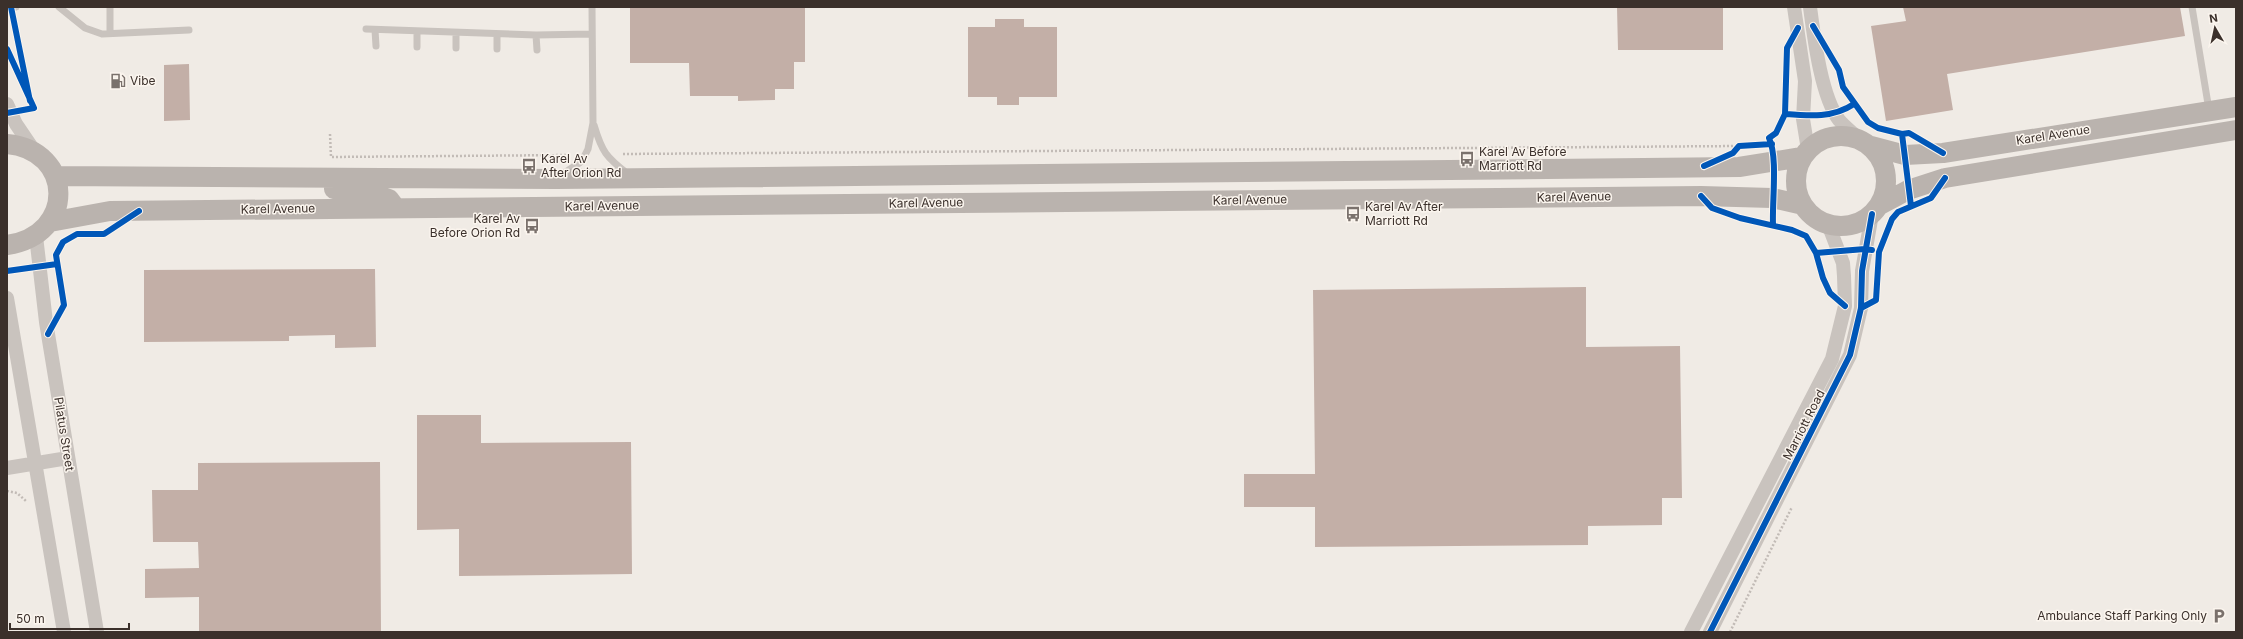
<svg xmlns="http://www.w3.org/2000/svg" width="2243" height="639" viewBox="0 0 2243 639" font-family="Inter,sans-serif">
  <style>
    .building { fill: #c3afa7 }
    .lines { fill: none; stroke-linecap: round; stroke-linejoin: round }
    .path { stroke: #c2bbb6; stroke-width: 2.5; stroke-dasharray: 2 2; stroke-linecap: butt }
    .lane { stroke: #c9c3be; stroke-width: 7 }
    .street { stroke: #c9c3be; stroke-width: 14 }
    .secondary { stroke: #bab3ae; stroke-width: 20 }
    .cycleway-casing { stroke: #fbf5ee; stroke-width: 8 }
    .cycleway { stroke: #0057b8; stroke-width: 6 }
    .labels { text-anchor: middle; stroke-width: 3; stroke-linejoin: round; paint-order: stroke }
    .poi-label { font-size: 12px; fill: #3b302b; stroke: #fbf5ee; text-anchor: start }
    .street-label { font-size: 12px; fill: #3b302b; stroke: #fbf5ee }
  </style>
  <rect width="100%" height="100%" fill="#f0ebe5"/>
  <path class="building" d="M630,7H805V62H794V89H775V100L738,101V96H690L689,63H630Z
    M1617,7H1723V50H1618Z
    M1903,7H2180L2185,36L1947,74L1953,110L1886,121L1871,26L1906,21Z
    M995,19H1024V27H1057V97H1019V105H997V97H968V27H995Z
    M189,64L190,120L164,121V65Z
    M375,269L376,347L335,348V335L289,336V341L144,342V270Z
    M1586,287V347L1680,346L1682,498H1662V525L1588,526V545L1315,547V507H1244V474H1315L1313,290Z
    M417,415H481V443L631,442L632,574L459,576V529L417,530Z
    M380,462L381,632H199V597L145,598V569L199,568L198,542H153L152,490H198V463Z"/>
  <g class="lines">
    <path class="path" d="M330,134L331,157L570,155
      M623,154L1739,146
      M7,491L17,493L26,501
      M1730,632L1792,507"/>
    <path class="lane" d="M59,7L85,28L102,34L189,30
      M110,7V33
      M2192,7L2209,110
      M7,9L16,7
      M366,29L536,35L591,34
      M375,30L376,46
      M417,32V47
      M456,33V48
      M497,34V49
      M536,35L537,50
      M594,125C602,152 606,157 628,174
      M563,174L582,161L588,149L593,123L592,7"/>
    <path class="street" d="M1794,7L1805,81L1803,119L1808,150
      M1810,7C1814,37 1821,96 1839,120C1845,127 1853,133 1859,139
      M7,104L16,124L35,152
      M36,236L46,322L97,632
      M7,298L64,632
      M7,468L68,458
      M1691,632L1832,359L1845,306L1844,276L1843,263L1828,224
      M1710,632L1850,355L1861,308L1862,271L1872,214"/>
    <path class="secondary" d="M1796 181a45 45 0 1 1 90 0a45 45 0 1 1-90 0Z
      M7,144C74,150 77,235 7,245
      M1871,146L1905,155L1943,153L2236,107
      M55,176L556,179L1739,167L1802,157
      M334,189L369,193L389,199L395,207
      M1880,205L1908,190L1945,178L2236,130
      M50,222L110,211L1701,196L1772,198L1803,205"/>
    <g class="cycleway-casing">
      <path id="cycleway" d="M11,7L30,101
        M1813,26L1839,70L1843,87L1868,122L1878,128L1902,134L1909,133L1943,153
        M7,49L34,108L7,113
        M1785,114C1810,116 1833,118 1854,104
        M1902,134L1911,206
        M1704,166L1733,153L1739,146L1772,144
        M1701,196L1712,208L1740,218L1792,230L1806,236L1816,253L1823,278L1830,293L1845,306
        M1773,224C1772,201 1778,157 1769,138L1776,133L1785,114L1787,48L1798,28
        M1816,253L1865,249L1872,250
        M7,271L57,264
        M1861,308L1876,300L1879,252L1892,219L1898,212L1931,198L1945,178
        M48,334L64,305L56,255L63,242L77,234H104L139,211
        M1710,632L1850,355L1861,308L1862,271L1872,214"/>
    </g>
    <use href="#cycleway" class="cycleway"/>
  </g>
  <defs>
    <g id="fuel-bare" transform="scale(1.2)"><path d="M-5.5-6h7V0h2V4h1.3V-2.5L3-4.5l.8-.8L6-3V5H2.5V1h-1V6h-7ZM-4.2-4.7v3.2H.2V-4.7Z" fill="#7a716c" stroke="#fbf5ee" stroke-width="2.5" paint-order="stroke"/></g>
    <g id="bus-bare" transform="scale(1.2)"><path d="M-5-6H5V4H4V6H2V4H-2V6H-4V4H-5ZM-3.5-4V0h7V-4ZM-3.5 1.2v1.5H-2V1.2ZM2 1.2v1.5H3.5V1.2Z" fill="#7a716c" stroke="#fbf5ee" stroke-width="2.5" paint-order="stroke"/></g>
    <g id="parking-bare" transform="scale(1.2)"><path d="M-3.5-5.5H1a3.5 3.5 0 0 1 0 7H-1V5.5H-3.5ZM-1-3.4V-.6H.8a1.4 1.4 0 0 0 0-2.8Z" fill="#7a716c" stroke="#fbf5ee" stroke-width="2.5" paint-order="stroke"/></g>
  </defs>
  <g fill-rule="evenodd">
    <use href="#fuel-bare" x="118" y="81"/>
    <use href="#bus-bare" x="1467" y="159"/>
    <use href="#bus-bare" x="529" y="166"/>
    <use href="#bus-bare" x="1353" y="214"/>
    <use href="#bus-bare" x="532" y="226"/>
    <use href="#parking-bare" x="2219" y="616"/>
  </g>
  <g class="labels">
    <g class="poi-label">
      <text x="130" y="85">Vibe</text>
      <text x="1479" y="156">Karel Av Before<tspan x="1479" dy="14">Marriott Rd</tspan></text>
      <text x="541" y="163">Karel Av<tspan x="541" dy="14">After Orion Rd</tspan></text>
      <text x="1365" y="211">Karel Av After<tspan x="1365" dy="14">Marriott Rd</tspan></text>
      <text x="520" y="223" text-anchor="end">Karel Av<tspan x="520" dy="14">Before Orion Rd</tspan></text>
      <text x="2207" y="620" text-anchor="end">Ambulance Staff Parking Only</text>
    </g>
    <g class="street-label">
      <text transform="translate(2053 135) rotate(-9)" y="4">Karel Avenue</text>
      <text transform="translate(1574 197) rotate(-1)" y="4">Karel Avenue</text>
      <text transform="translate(1250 200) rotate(-1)" y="4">Karel Avenue</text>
      <text transform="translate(926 203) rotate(-1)" y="4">Karel Avenue</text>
      <text transform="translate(602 206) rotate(-1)" y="4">Karel Avenue</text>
      <text transform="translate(278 209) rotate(-1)" y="4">Karel Avenue</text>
      <text transform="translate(1804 425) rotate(-63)" y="4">Marriott Road</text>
      <text transform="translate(64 434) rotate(81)" y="4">Pilatus Street</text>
    </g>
  </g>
  <rect width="2243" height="639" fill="none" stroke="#3b302b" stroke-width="16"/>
  <g transform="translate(2215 28) rotate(351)" stroke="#fbf5ee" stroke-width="3" paint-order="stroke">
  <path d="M0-3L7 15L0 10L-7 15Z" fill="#3b302b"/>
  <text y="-6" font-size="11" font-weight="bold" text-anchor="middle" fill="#3b302b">N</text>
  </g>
  <path d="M10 623v6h119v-6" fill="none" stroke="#3b302b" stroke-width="2"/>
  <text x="16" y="623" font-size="12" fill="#3b302b" stroke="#fbf5ee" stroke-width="3" paint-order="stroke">50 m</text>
</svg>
